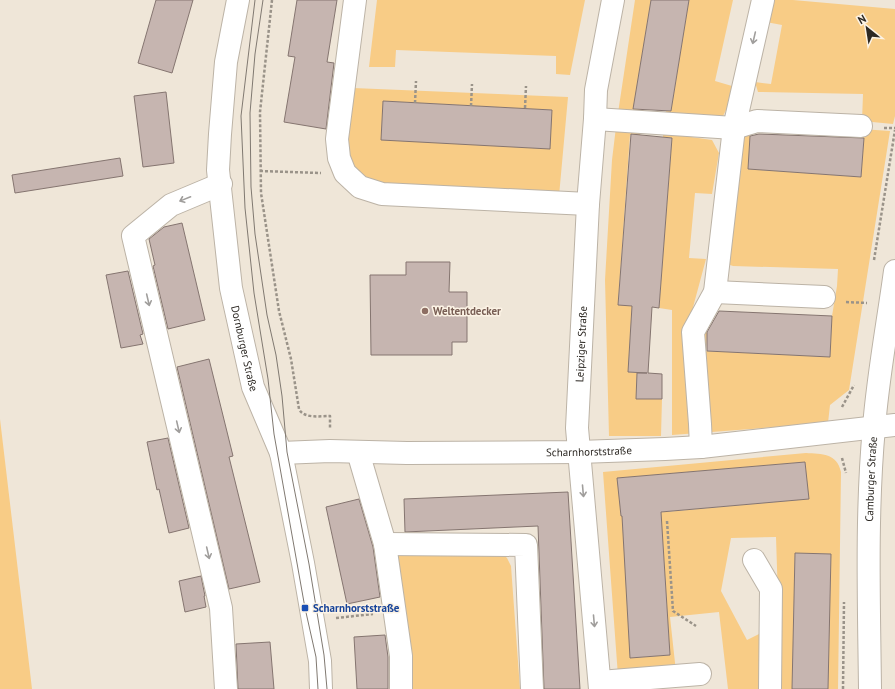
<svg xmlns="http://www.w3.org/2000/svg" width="895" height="689" viewBox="0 0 895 689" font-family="'PT Sans',sans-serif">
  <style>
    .green { fill: #f8cc86; fill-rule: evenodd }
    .building { fill: #c6b5b0; stroke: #857570 }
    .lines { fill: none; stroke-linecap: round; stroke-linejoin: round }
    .minor-casing { stroke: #bcb3a6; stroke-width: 24 }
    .major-casing { stroke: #bcb3a6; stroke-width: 24 }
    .path { stroke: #9a9389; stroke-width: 2.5; stroke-dasharray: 3 2; stroke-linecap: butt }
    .minor { stroke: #fff; stroke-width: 22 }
    .major { stroke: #fff; stroke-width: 22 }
    .tram { stroke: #807971; stroke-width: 1 }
    .oneway { stroke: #a09e9c }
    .education-dot { fill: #8d6e63; stroke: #fcf3e5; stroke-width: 1.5 }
    .transit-dot { fill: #1a4fb4; stroke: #fcf3e5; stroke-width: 1.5 }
    .labels { text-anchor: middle; stroke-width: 3; stroke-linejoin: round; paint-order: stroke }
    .education-label { font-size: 11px; font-weight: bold; fill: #785e54; stroke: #fcf3e5; text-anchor: start }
    .street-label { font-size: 11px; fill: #2c2823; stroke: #fcf3e5 }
    .transit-label { font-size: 11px; font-weight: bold; fill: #164399; stroke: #fcf3e5; text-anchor: start }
  </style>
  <rect width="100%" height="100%" fill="#efe6d8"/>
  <path class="green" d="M377,0H585L570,75L556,74V56L396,50L395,67H369Z
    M635,0H651L634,105L644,107L643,116L618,113Z
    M689,0H733L715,81L732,86L728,106L723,116L712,123L665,119L666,111H671Z
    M771,0H793L895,9V116L893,124L862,121L863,94L758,92L755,82L771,84L782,25L766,22Z
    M353,88L568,97L559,196L394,190L354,175L343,139ZM383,101L552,110L381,140Z
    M616,127L641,130L640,135H630L618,304L632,306L628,372L637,373L636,399H662L661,436H609L605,280L612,160Z
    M861,129L890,131L849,390L830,405L828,423L672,435V310L659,308L672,138L663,137V133L712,140L719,153L712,194L695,193L689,258L706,259L692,311H708L706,351L830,357L832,316L837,286L838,269L733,266L724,263L737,141L751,130L748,169L861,177L864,139L861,138Z
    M0,419L32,689H0Z
    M806,453C822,454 837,453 841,472L838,689H828L831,554L795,553L792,689H778L779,630L776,537L731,538L721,591L747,640L765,631L764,689H728L719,612L670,617L676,672L618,676L603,472ZM805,462L808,499L621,516L618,478ZM663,542L670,655L631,658Z
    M401,549L501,552L507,558L511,566L520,689H405L394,555Z"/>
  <path class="building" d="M156,0H193L172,73L138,63Z
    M297,0H337L327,62L334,63L326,129L284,122L295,57L288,56Z
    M651,0H689L671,111L633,109Z
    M166,92L174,163L143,167L134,96Z
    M383,101L552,110L550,149L381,140Z
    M631,134L672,138L659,308L652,307L648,373L662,374V399H636L637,373H647L628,372L632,306L618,305Z
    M759,134L864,138L861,177L748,169L750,136Z
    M120,158L123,176L15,193L12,175Z
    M182,223L205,320L168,329L153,266L155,265L149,239L164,227Z
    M406,262H450L449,292H467V342H452V355H371L370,275H406Z
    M128,271L143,334L140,335L143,344L121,348L106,275Z
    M719,311L832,316L830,357L707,351V332Z
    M209,359L233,456L229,457L260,582L229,589L177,367Z
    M168,438L189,528L169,533L159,489L157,490L147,442Z
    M805,462L809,499L661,512L670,655L630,658L622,516H621L617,478Z
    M568,492L580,689H544L538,526L405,532L404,499Z
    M359,499L373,547L380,597L347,604L326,507Z
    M795,553L831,554L828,689H792Z
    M201,576L205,596H204L206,607L185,612L179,581Z
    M385,635L388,657V689H357L354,637Z
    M270,642L274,689H238L236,644Z"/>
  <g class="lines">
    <g class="minor-casing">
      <g id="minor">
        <path id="s1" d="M238,0L226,62L220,134L218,170L231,288L253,387L281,453L303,563L320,661L321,689"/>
        <path d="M355,0L337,139L339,158L345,173L360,187L382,194L588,204"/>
        <path d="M595,119L734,128L757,121L861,126"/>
        <path d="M221,184L171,205L133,236L221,608L226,689"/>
        <path d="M715,292L824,297"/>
        <path d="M701,447L700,424L693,332L715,292L734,128L763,0"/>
        <path d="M358,452L385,544L401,656V689"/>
        <path id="s2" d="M281,453L330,451L407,453L579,452L665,449L701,447L895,425"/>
        <path d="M385,544L526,545L532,689"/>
        <path d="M754,560L771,589L770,689"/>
        <path d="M600,682L700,674"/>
        <path id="s3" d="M600,689L577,428L588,204L595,119L596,90L613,0"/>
      </g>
    </g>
    <g class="major-casing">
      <g id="major">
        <path id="s4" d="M870,689C869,602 866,514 874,427C878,375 888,323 895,271"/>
      </g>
    </g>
    <path class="path" d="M272,0L260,112L261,193L279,311L291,359L299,409C304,419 320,416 330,416V428
      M415,103L416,81
      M471,106L472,84
      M525,108L526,86
      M884,128H895
      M260,171L321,173
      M874,260L895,130
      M846,302L867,303
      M842,407L854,385
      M842,458L846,473
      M667,521L673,611L696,626
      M336,618L373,614
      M843,689L844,602"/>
    <use href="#minor" class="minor"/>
    <use href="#major" class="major"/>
    <path class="tram" d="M255,0L241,116L245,208L254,293L268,379L274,434L305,608L316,657L318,689
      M263,0L255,54L250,113L251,187L255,234L267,315L276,355L282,396L287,452L309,564L324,655L327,689"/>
  </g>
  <defs><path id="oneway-shaft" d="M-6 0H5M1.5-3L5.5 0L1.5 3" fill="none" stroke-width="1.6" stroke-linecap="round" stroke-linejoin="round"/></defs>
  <g class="oneway">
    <use href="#oneway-shaft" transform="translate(754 38) rotate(103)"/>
    <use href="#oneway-shaft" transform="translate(185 199) rotate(158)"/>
    <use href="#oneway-shaft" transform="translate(148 300) rotate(77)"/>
    <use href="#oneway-shaft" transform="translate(178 427) rotate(77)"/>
    <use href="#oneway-shaft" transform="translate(583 491) rotate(85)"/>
    <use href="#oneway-shaft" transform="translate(208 553) rotate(77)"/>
    <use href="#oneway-shaft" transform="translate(594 621) rotate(85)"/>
  </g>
  <circle class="education-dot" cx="425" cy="311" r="4"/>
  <rect class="transit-dot" x="301" y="604" width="8" height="8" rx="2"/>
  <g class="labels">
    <g class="education-label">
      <text x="433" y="315">Weltentdecker</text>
    </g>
    <g class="street-label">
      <text dy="4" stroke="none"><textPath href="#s3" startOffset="346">Leipziger Straße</textPath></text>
      <text dy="4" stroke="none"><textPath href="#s1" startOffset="352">Dornburger Straße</textPath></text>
      <text dy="4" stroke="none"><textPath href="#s2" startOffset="308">Scharnhorststraße</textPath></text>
      <text dy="4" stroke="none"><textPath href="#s4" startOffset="210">Camburger Straße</textPath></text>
    </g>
    <g class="transit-label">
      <text x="313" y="612">Scharnhorststraße</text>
    </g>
  </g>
  <g transform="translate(867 28) rotate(330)" stroke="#fcf3e5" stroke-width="3" paint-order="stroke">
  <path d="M0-3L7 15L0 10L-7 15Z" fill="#2c2823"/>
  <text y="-6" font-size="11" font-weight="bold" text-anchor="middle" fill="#2c2823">N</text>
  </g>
</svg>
